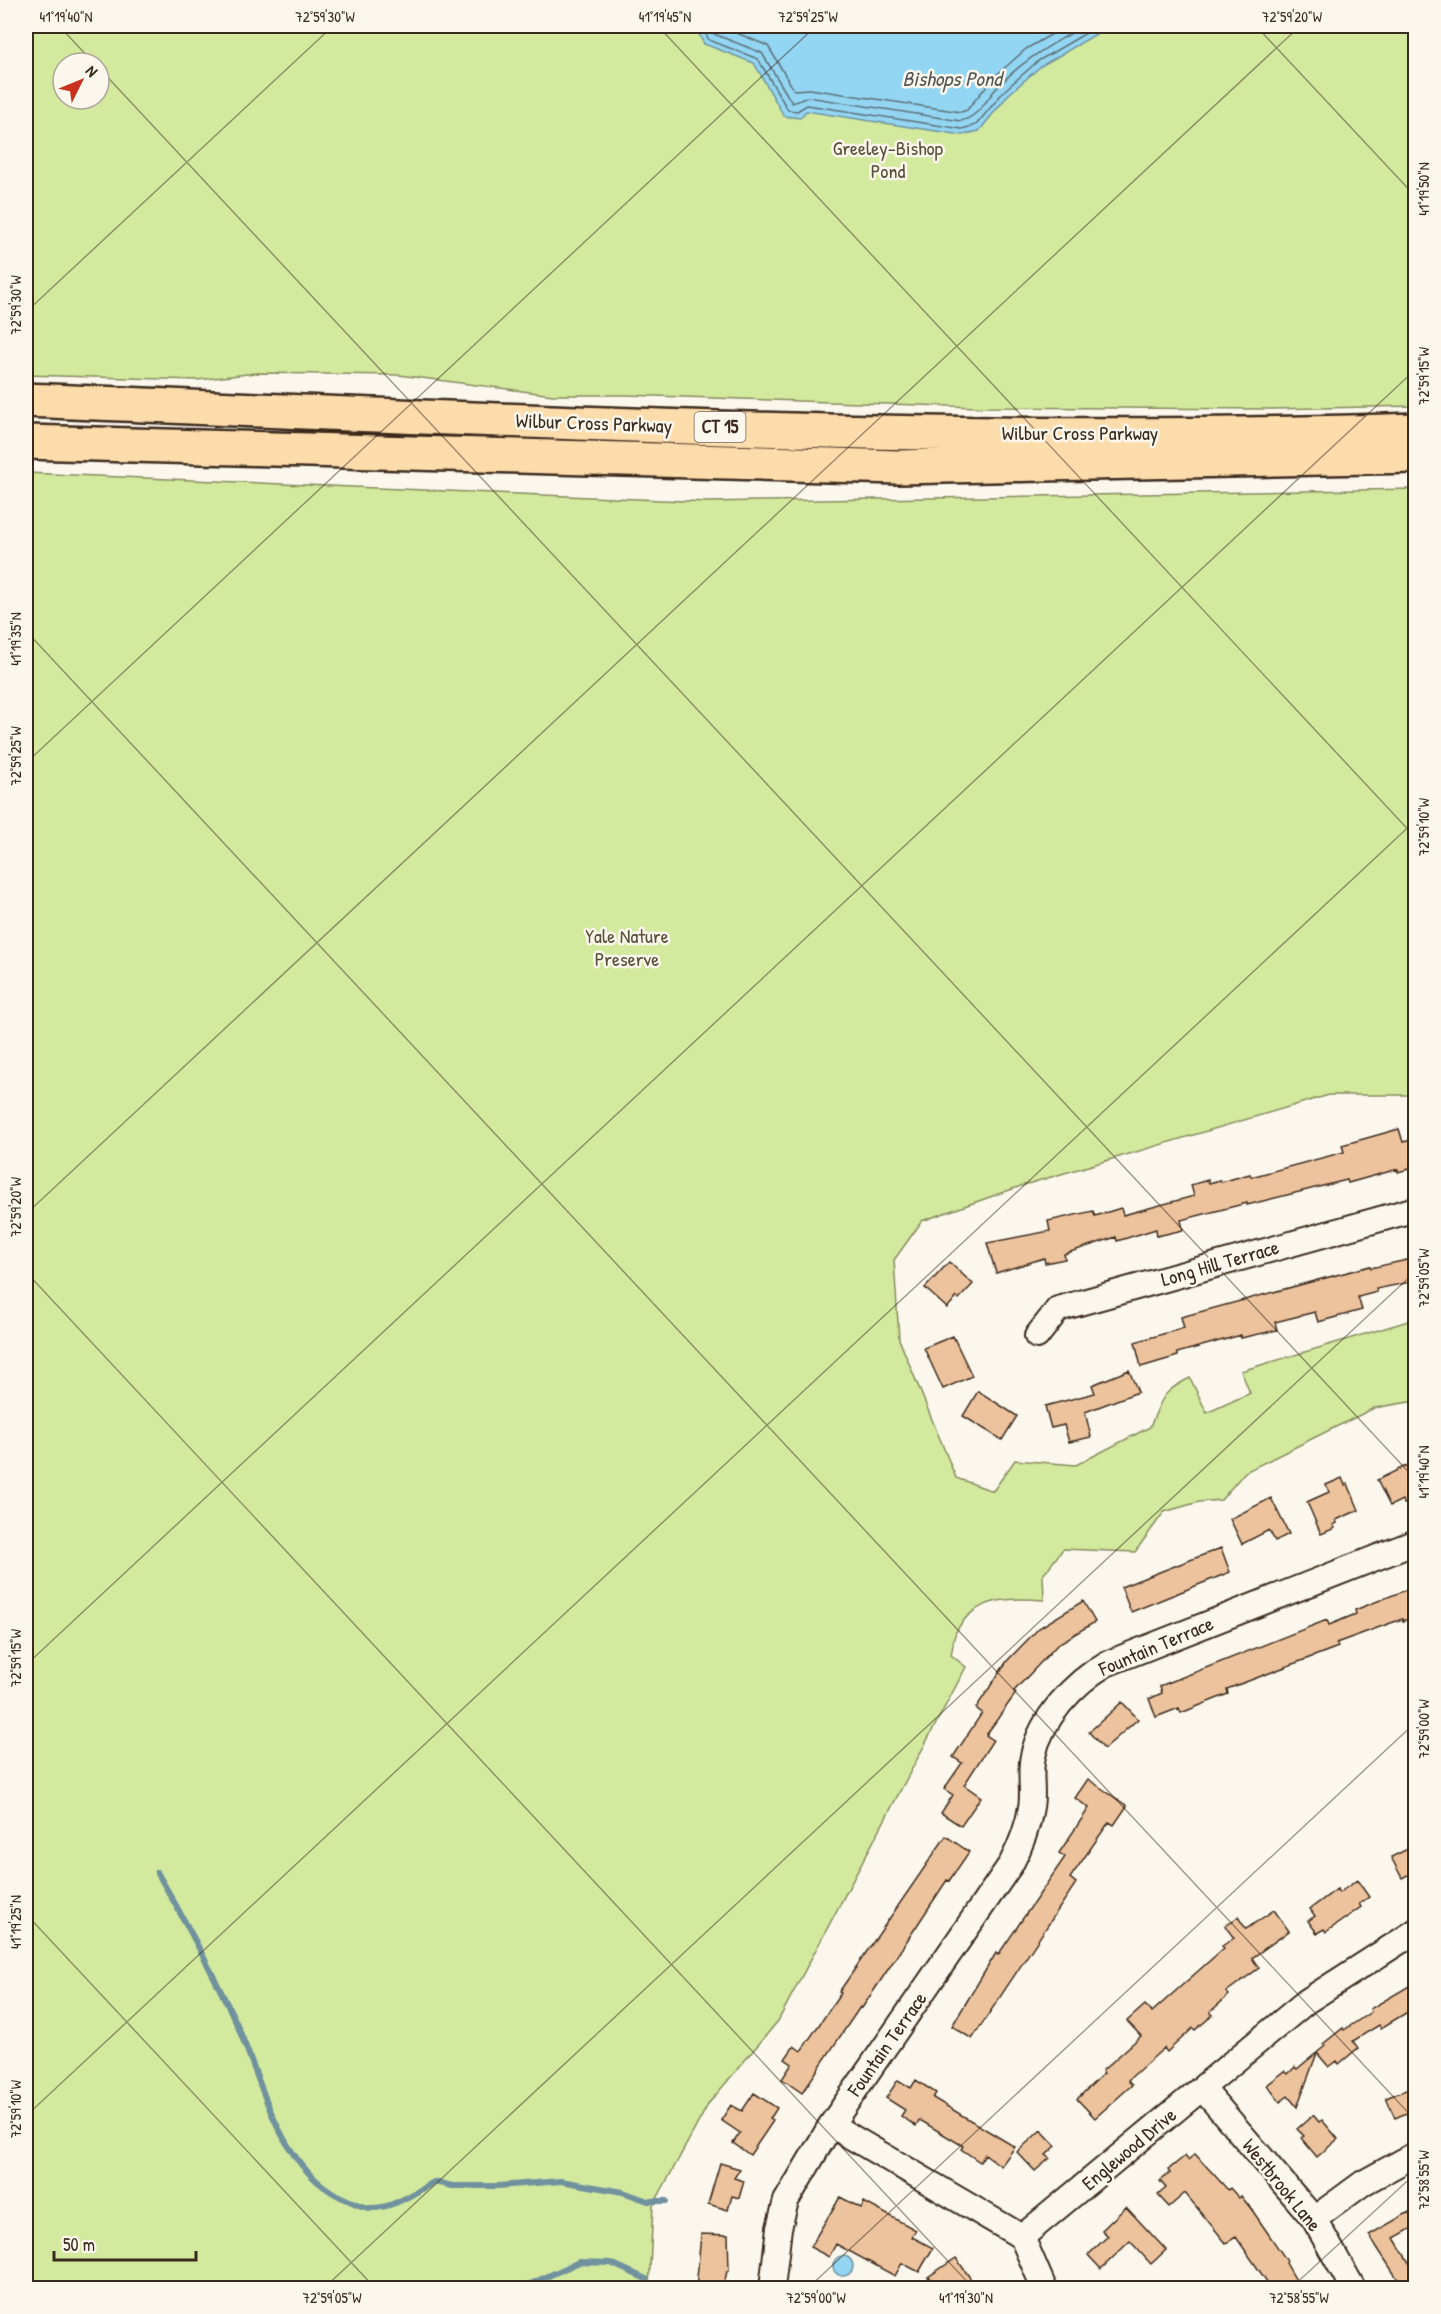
<svg xmlns="http://www.w3.org/2000/svg" width="1441" height="2314" viewBox="0 0 1441 2314" font-family="'Patrick Hand',sans-serif">
  <style>
    .green { fill: #d2e99e; stroke: #868a5e; stroke-width: 1.5; fill-rule: evenodd }
    .water { fill: #92d6f4; stroke: #6f919e; stroke-width: 1.5 }
    .lines { fill: none; stroke-linecap: round; stroke-linejoin: round }
    .shore { stroke: #5e6f74; stroke-width: 1.5 }
    .stream { stroke: #6f919e; stroke-width: 6 }
    .building { fill: #edc39d; stroke: #3b2a1e; stroke-width: 1.5 }
    .minor-casing { stroke: #3b2a1e; stroke-width: 28 }
    .highway-casing { stroke: #3b2a1e; stroke-width: 38 }
    .minor { stroke: #fbf7ec; stroke-width: 24 }
    .highway { stroke: #fddcac; stroke-width: 33 }
    .ticks { fill: none; stroke: #3b2a1e; stroke-width: 1.5; stroke-opacity: 0.45 }
    .labels { text-anchor: middle; stroke-width: 5; stroke-linejoin: round; paint-order: stroke }
    .shield { fill: #fbf7ec; stroke: #75685c; stroke-width: 1.5 }
    .shield-label { font-size: 18px; font-weight: bold; fill: #3b2a1e }
    .park-label { font-size: 20px; fill: #595038; stroke: #fbf7ec }
    .street-label { font-size: 20px; fill: #3b2a1e; stroke: #fbf7ec }
    .water-label { font-size: 21px; font-style: italic; fill: #515554; stroke: #fbf7ec }
    .neatline { fill: none; stroke: #3b2a1e; stroke-width: 2 }
    .ticks-label { font-size: 15px; text-anchor: middle; fill: #3b2a1e }
  </style>
  <rect width="100%" height="100%" fill="#fbf7ec"/>
  <filter id="ink" filterUnits="userSpaceOnUse"><feTurbulence type="fractalNoise" baseFrequency=".0167" numOctaves="2"/><feDisplacementMap in="SourceGraphic" scale="12" xChannelSelector="R" yChannelSelector="G"/><feConvolveMatrix kernelMatrix="1 2 1 2 8 2 1 2 1" color-interpolation-filters="sRGB"/></filter>
  <g filter="url(#ink)">
    <path class="green" d="M26,26H1415V406L1270,409L978,407L626,395H553L399,375L256,373L197,380L26,375ZM63,63H99V99H63Z
      M26,473L708,502L1415,489V1095H1329L1024,1185L922,1221L894,1260L899,1339L956,1478L993,1491L1015,1460L1076,1465L1150,1427C1162,1399 1161,1392 1190,1378L1207,1413L1250,1393L1241,1371L1415,1319V1401L1374,1408L1245,1472L1221,1500L1199,1502L1164,1512L1135,1552L1063,1549L1043,1575L1044,1600C1011,1597 974,1597 956,1632C953,1638 953,1648 951,1655L966,1667L778,2021L709,2103L653,2206L649,2288H26Z"/>
    <path class="water" d="M695,26H1110L1041,66L1009,94L979,131L962,135L806,111L800,118L784,116L754,63L704,44Z
      M833 2266a10 10 0 1 1 20 0a10 10 0 1 1-20 0Z"/>
    <g class="lines">
      <path class="shore" d="M701,26L709,40L758,59L788,110L797,111L807,105L962,129L976,125L1005,90L1038,61L1098,26
        M710,26L714,34L762,53L792,103L808,97L961,121C977,117 985,103 994,91C1019,62 1052,44 1084,26
        M720,26L768,46L794,90L810,89L961,112L967,110L993,78L1026,49L1066,26"/>
      <path class="stream" d="M157,1872C185,1920 210,1968 234,2018C263,2080 278,2174 350,2201C356,2204 364,2208 371,2208C394,2208 414,2193 434,2182L453,2186H498L561,2181L623,2192L648,2201H666
        M522,2288L579,2262L611,2263L646,2279"/>
    </g>
    <path class="building" d="M1399,1129L1403,1142L1416,1139V1167L1398,1172V1169L1348,1183L1347,1180L1247,1205V1203L1181,1220L1183,1230L1157,1236L1156,1229L1117,1241L1116,1237L1064,1254L1065,1259L1045,1263L1044,1258L996,1273L987,1243L1050,1231L1048,1221L1093,1211L1095,1216L1121,1208L1123,1215L1194,1196L1191,1185L1208,1180L1209,1183L1220,1180L1221,1182L1250,1174L1251,1177L1344,1152L1342,1145Z
      M1416,1258V1281L1376,1289L1377,1292L1358,1297L1362,1310L1318,1322L1315,1312L1275,1322L1277,1330L1241,1338V1335L1177,1353L1178,1356L1141,1367L1135,1342L1184,1328L1181,1317L1370,1266L1371,1268Z
      M949,1262L973,1284L959,1299L957,1297L947,1308L925,1288Z
      M953,1336L972,1376L943,1389L924,1348Z
      M1129,1370L1138,1392L1085,1412L1091,1437L1069,1442L1064,1425L1051,1428L1045,1406L1095,1393L1092,1385Z
      M978,1391L1017,1416L1002,1440L963,1416Z
      M1416,1461V1498L1404,1504L1402,1500L1390,1506L1377,1480Z
      M1342,1478L1345,1485L1348,1484L1359,1510L1336,1520L1337,1523L1333,1525L1335,1528L1321,1534L1307,1502L1329,1492L1326,1485Z
      M1271,1498L1289,1534L1275,1541L1269,1530L1242,1544L1230,1519Z
      M1221,1548L1230,1572L1131,1612L1121,1587Z
      M1416,1586V1616L1403,1621L1402,1619L1336,1643L1338,1647L1227,1689L1228,1694L1181,1713L1179,1708L1156,1717L1149,1699L1162,1693L1160,1686L1327,1620L1329,1625L1356,1614L1355,1610Z
      M1083,1601L1095,1622L1058,1644L1014,1691L1016,1693L986,1735L993,1740L964,1785L981,1797L961,1826L941,1813L953,1795L944,1789L962,1763L953,1757L982,1713L976,1708L1007,1661L1039,1628Z
      M1122,1702L1138,1719L1104,1749L1089,1732Z
      M1088,1779L1127,1806L1114,1825L1109,1822L1070,1878L1076,1883L972,2039L952,2026L996,1953L998,1955L1065,1857L1059,1853L1089,1808L1075,1798Z
      M946,1836L969,1852L949,1881L947,1880L881,1980L862,2008L860,2007L802,2093L782,2079L792,2064L785,2059L794,2046L801,2051L841,1993L839,1992Z
      M1416,1845V1871L1402,1878L1391,1857Z
      M1357,1880L1369,1897L1359,1904L1361,1907L1326,1932L1324,1929L1317,1933L1308,1921L1315,1916L1310,1909L1337,1889L1339,1893Z
      M1274,1910L1289,1931L1252,1958L1259,1968L1226,1992L1229,1995L1210,2012L1213,2015L1195,2030L1193,2028L1167,2052L1164,2048L1128,2080L1132,2085L1095,2118L1077,2099L1104,2073L1102,2071L1141,2036L1127,2021L1145,2005L1152,2012L1224,1948L1222,1946L1234,1938L1225,1926L1238,1917L1246,1929Z
      M1416,1982V2007L1381,2028L1379,2025L1353,2041L1358,2048L1339,2064L1337,2061L1329,2067L1317,2053L1297,2107L1288,2096L1280,2102L1267,2085L1285,2071L1288,2074L1295,2067L1297,2069L1325,2046L1323,2044L1343,2028L1344,2030L1371,2012L1370,2009Z
      M898,2080L911,2088L916,2080L936,2093L933,2098L1015,2147L1001,2166L985,2154L980,2162L961,2149L963,2146L920,2120L916,2126L901,2116L905,2110L886,2098Z
      M1416,2086V2109L1395,2118L1386,2098Z
      M754,2093L777,2108L770,2119L773,2121L750,2155L733,2143L740,2133L721,2120L731,2105L742,2111Z
      M1313,2115L1319,2122L1322,2120L1338,2139L1317,2157L1301,2138L1304,2136L1297,2129Z
      M1041,2130L1056,2146L1046,2155L1050,2158L1035,2171L1017,2152Z
      M1195,2154L1228,2190L1230,2188L1239,2198L1241,2196L1252,2210L1287,2261L1286,2263L1301,2289H1272L1236,2237L1226,2243L1185,2193L1169,2207L1158,2195L1166,2188L1160,2181L1170,2173L1168,2170L1185,2156L1188,2160Z
      M720,2163L740,2169L734,2178L744,2181L739,2198L732,2196L728,2210L708,2204Z
      M840,2197L861,2208L864,2202L916,2230L912,2237L933,2248L919,2272L902,2263L895,2276L836,2244L829,2257L810,2247Z
      M1126,2207L1166,2250L1151,2264L1130,2241L1101,2269L1088,2255L1108,2236L1102,2230Z
      M1409,2212L1416,2226L1394,2238L1416,2274V2289H1404L1369,2235Z
      M701,2234L728,2235L729,2271H727L723,2289H696Z
      M956,2258L978,2289H948L928,2277Z"/>
    <g class="lines">
      <g class="minor-casing">
        <path id="minor" d="M1037,1336L1058,1309L1416,1209
          M1202,2088L1314,2219L1353,2288
          M831,2125L1022,2237
          M1314,2219L1363,2183L1416,2154
          M1022,2237L1307,2001L1416,1931
          M1022,2237L1044,2288
          M772,2288L779,2228L786,2201L831,2125L1011,1864C1020,1847 1028,1827 1031,1807C1034,1791 1029,1773 1033,1756C1041,1718 1074,1683 1106,1664L1416,1542"/>
      </g>
      <g class="highway-casing">
        <path id="highway" d="M26,400C488,419 953,446 1416,430
          M26,442L899,467L1416,456"/>
      </g>
      <use href="#minor" class="minor"/>
      <use href="#highway" class="highway"/>
    </g>
  </g>
  <path class="ticks" d="M59,26L94,63M658,26L1416,838M1256,26L1416,197M99,68L1416,1480M26,312L333,26M26,631L1416,2121M26,763L816,26M26,1214L1300,26M26,1272L973,2288M26,1665L1416,369M26,1914L375,2288M26,2116L1416,820M324,2288L1416,1271M808,2288L1416,1722M1291,2288L1416,2173"/>
  <g class="labels">
    <rect class="shield" x="694.5" y="412" width="51" height="30" rx="4.5"/>
    <g class="shield-label">
      <text x="720" y="433">CT 15</text>
    </g>
    <g class="park-label">
      <text x="888" y="155">Greeley-Bishop<tspan x="888" dy="23">Pond</tspan></text>
      <text x="627" y="943">Yale Nature<tspan x="627" dy="23">Preserve</tspan></text>
    </g>
    <g class="street-label">
      <text transform="translate(594 423) rotate(2)" y="7">Wilbur Cross Parkway</text>
      <text x="1080" y="440">Wilbur Cross Parkway</text>
      <text transform="translate(1220 1263) rotate(-16)" y="7">Long Hill Terrace</text>
      <text transform="translate(1156 1646) rotate(-23)" y="7">Fountain Terrace</text>
      <text transform="translate(887 2044) rotate(-55)" y="7">Fountain Terrace</text>
      <text transform="translate(1129 2149) rotate(-40)" y="7">Englewood Drive</text>
      <text transform="translate(1282 2185) rotate(51)" y="7">Westbrook Lane</text>
    </g>
    <g class="water-label">
      <text x="952" y="86">Bishops Pond</text>
    </g>
  </g>
  <rect width="1441" height="2314" fill="none" stroke="#fbf7ec" stroke-width="66"/>
  <g transform="translate(81 81) rotate(47)"><circle r="28" fill="#fbf7ec" stroke="#aea59a" stroke-width="1.5"/>
  <path d="M0-4.5L10 22L0 15L-10 22Z" fill="#c8321e"/>
  <text y="-9" font-size="16" font-weight="bold" text-anchor="middle" fill="#3b2a1e">N</text>
  </g>
  <path d="M54 2251v9h142v-9" fill="none" stroke="#3b2a1e" stroke-width="3"/>
  <text x="63" y="2251" font-size="18" fill="#3b2a1e" stroke="#fbf7ec" stroke-width="4.5" paint-order="stroke">50 m</text>
  <rect x="33" y="33" width="1375" height="2248" class="neatline"/>
  <g class="ticks-label">
    <text x="66" y="22">41°19'40"N</text>
    <text x="325" y="22">72°59'30"W</text>
    <text x="665" y="22">41°19'45"N</text>
    <text x="808" y="22">72°59'25"W</text>
    <text x="1292" y="22">72°59'20"W</text>
    <text transform="translate(1424 189) rotate(-90)" y="5">41°19'50"N</text>
    <text transform="translate(16 305) rotate(-90)" y="5">72°59'30"W</text>
    <text transform="translate(1424 376) rotate(-90)" y="5">72°59'15"W</text>
    <text transform="translate(16 639) rotate(-90)" y="5">41°19'35"N</text>
    <text transform="translate(16 756) rotate(-90)" y="5">72°59'25"W</text>
    <text transform="translate(1424 827) rotate(-90)" y="5">72°59'10"W</text>
    <text transform="translate(16 1207) rotate(-90)" y="5">72°59'20"W</text>
    <text transform="translate(1424 1278) rotate(-90)" y="5">72°59'05"W</text>
    <text transform="translate(1424 1472) rotate(-90)" y="5">41°19'40"N</text>
    <text transform="translate(16 1658) rotate(-90)" y="5">72°59'15"W</text>
    <text transform="translate(1424 1729) rotate(-90)" y="5">72°59'00"W</text>
    <text transform="translate(16 1922) rotate(-90)" y="5">41°19'25"N</text>
    <text transform="translate(16 2109) rotate(-90)" y="5">72°59'10"W</text>
    <text transform="translate(1424 2180) rotate(-90)" y="5">72°58'55"W</text>
    <text x="332" y="2303">72°59'05"W</text>
    <text x="816" y="2303">72°59'00"W</text>
    <text x="966" y="2303">41°19'30"N</text>
    <text x="1299" y="2303">72°58'55"W</text>
  </g>
</svg>
